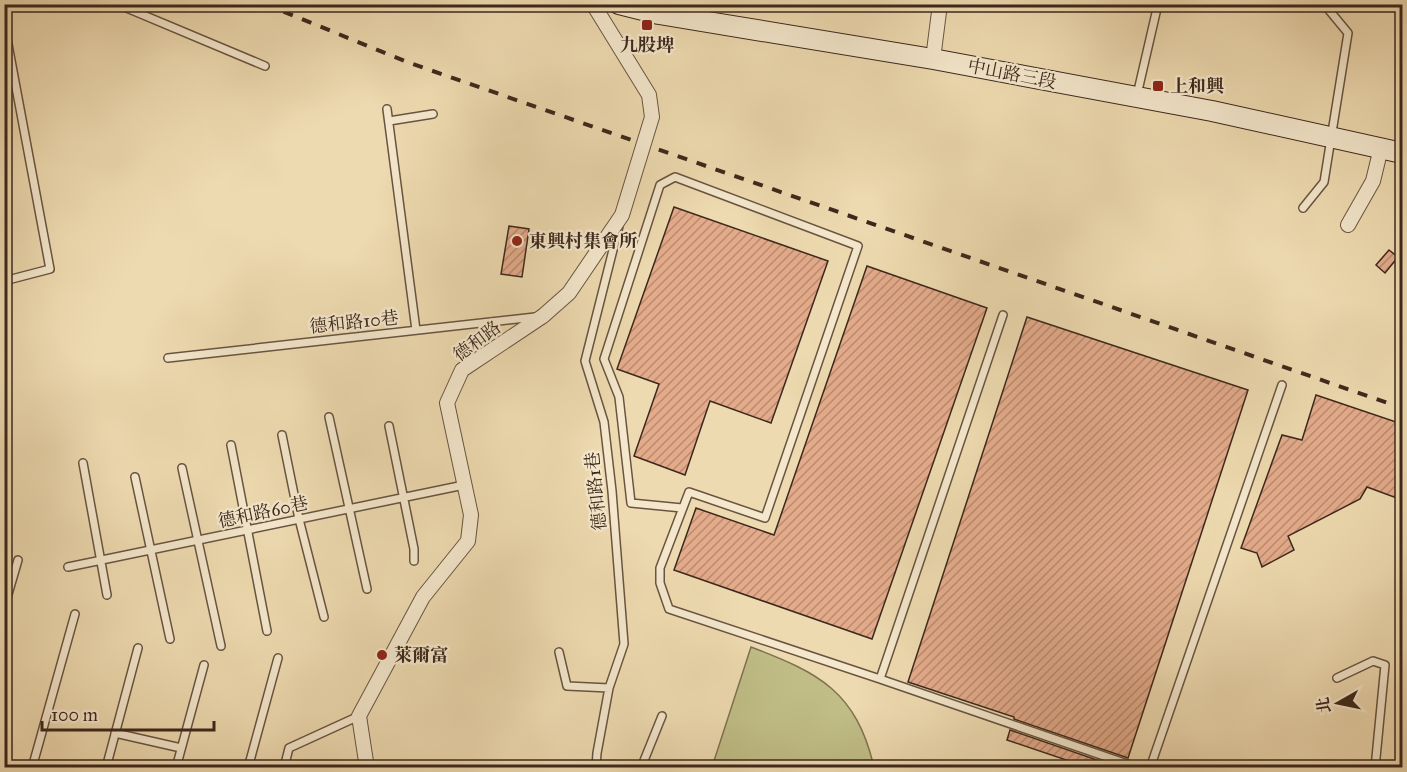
<svg xmlns="http://www.w3.org/2000/svg" width="1407" height="772" viewBox="0 0 1407 772" font-family="'IM FELL Great Primer','Noto Serif TC',serif">
  <style>
    .park { fill: #c0bd86; stroke: #7e7251; stroke-width: 1.5 }
    .building { fill: url(#building-hatch); stroke: #3c281c; stroke-width: 1.5 }
    .lines { fill: none; stroke-linecap: round; stroke-linejoin: round }
    .lane-casing { stroke: #685441; stroke-width: 10 }
    .street-casing { stroke: #685441; stroke-width: 16 }
    .secondary-casing { stroke: #3c281c; stroke-width: 22 }
    .lane { stroke: #f4e7cc; stroke-width: 7 }
    .street { stroke: #f4e7cc; stroke-width: 14 }
    .secondary { stroke: #f4e7cc; stroke-width: 20 }
    .rail { stroke: #3c281c; stroke-width: 4; stroke-dasharray: 10 10; stroke-linecap: butt }
    .street-bridge-casing { stroke: #685441; stroke-width: 16; stroke-linecap: butt }
    .street-bridge { stroke: #f4e7cc; stroke-width: 14 }
    .poi-dot { fill: #8f2418; stroke: #f4e7cc; stroke-width: 2 }
    .labels { text-anchor: middle; stroke-width: 4.5; stroke-linejoin: round; paint-order: stroke }
    .poi-label { font-size: 18px; font-weight: bold; fill: #3c281c; stroke: #f4e7cc; text-anchor: start }
    .street-label { font-size: 18px; fill: #3c281c; stroke: #f4e7cc }
  </style>
  <defs>
    <pattern id="building-hatch" width="6" height="6" patternUnits="userSpaceOnUse" patternTransform="scale(1.5)"><rect width="6" height="6" fill="#e4ab8b"/><path d="M-1 1l2-2M0 6l6-6M5 7l2-2" fill="none" stroke="#ba8b71"/></pattern>
  </defs>
  <rect width="100%" height="100%" fill="#eedab0"/>
  <filter id="stains"><feTurbulence type="fractalNoise" baseFrequency=".00333" numOctaves="4"/><feColorMatrix values="0 0 0 0 .2 0 0 0 0 .09 0 0 0 0 .02 0 0 0 .5 -.17"/></filter>
  <radialGradient id="worn" r=".72"><stop offset=".6" stop-color="#630" stop-opacity="0"/><stop offset="1" stop-color="#630" stop-opacity=".3"/></radialGradient>
  <path class="park" d="M751,647C819,673 856,691 874,767H712Z"/>
  <path class="building" d="M674,207L828,261L771,423L710,401L685,475L634,456L659,384L617,369Z
    M509,226L529,229L522,277L501,274Z
    M1389,250L1398,257L1385,273L1376,265Z
    M867,266L987,308L872,639L674,570L696,508L774,535Z
    M1027,317L1248,390L1128,758L1014,719V717L908,682Z
    M1316,395L1402,424V500L1367,487L1360,499L1288,536L1294,550L1262,567L1257,553L1241,548L1282,435L1302,440Z
    M1010,730L1120,768H1090L1007,740Z"/>
  <g class="lines">
    <g class="lane-casing">
      <path id="lane" d="M117,4L265,66
        M4,23L50,269L4,281
        M1137,95L1158,4
        M387,109L416,330
        M389,121L433,114
        M1303,208L1324,182L1348,33L1324,4
        M168,358L535,317
        M329,417L367,589
        M389,426L414,549V561
        M282,435L299,519L324,617
        M231,445L267,631
        M83,463L107,595
        M182,468L221,646
        M135,477L170,639
        M682,508L631,503L619,397L604,359L660,185L675,177L858,246L765,518L689,492L660,568V583L669,609L880,679L1003,315
        M68,567L464,485
        M4,608L18,560
        M559,652L567,686L609,688
        M1337,678L1373,661L1385,665L1375,768
        M880,679L1139,768
        M115,733L181,748
        M32,768L75,614
        M106,768L138,648
        M176,768L204,665
        M248,768L278,658
        M284,768L289,748L359,716
        M596,768L597,753L609,688L624,644L612,491L604,422L585,361L619,226
        M641,768L662,716
        M1150,768L1282,385"/>
    </g>
    <g class="street-casing">
      <path id="street" d="M933,59L940,4
        M1348,225L1373,181L1381,148
        M367,768L359,716L423,597L468,541L471,515L447,403L462,370L543,316"/>
    </g>
    <g class="secondary-casing">
      <path id="secondary" d="M619,4L659,14L933,59L1212,111L1402,153"/>
    </g>
    <use href="#lane" class="lane"/>
    <use href="#street" class="street"/>
    <use href="#secondary" class="secondary"/>
    <path class="rail" d="M265,4L407,62L1402,408"/>
    <g class="street-bridge-casing">
      <path id="street-bridge" d="M543,316L569,293L622,215L652,117L649,95L593,4"/>
    </g>
    <use href="#street-bridge" class="street-bridge"/>
  </g>
  <g class="poi-dot">
    <rect x="641" y="19" width="12" height="12" rx="3"/>
    <rect x="1152" y="80" width="12" height="12" rx="3"/>
    <circle cx="517" cy="241" r="6"/>
    <circle cx="382" cy="655" r="6"/>
  </g>
  <g class="labels">
    <g class="poi-label">
      <text x="647" y="51" text-anchor="middle">九股埤</text>
      <text x="1170" y="92">上和興</text>
      <text x="529" y="247">東興村集會所</text>
      <text x="394" y="661">萊爾富</text>
    </g>
    <g class="street-label">
      <text transform="translate(1012 74) rotate(11)" y="6">中山路三段</text>
      <text transform="translate(354 322) rotate(-6)" y="6">德和路10巷</text>
      <text transform="translate(477 341) rotate(-37)" y="6">德和路</text>
      <text transform="translate(596 491) rotate(-96)" y="6">德和路1巷</text>
      <text transform="translate(263 512) rotate(-12)" y="6">德和路60巷</text>
    </g>
  </g>
  <rect width="1407" height="772" fill="none" stroke="#eedab0" stroke-width="24"/>
  <rect x="6" y="6" width="1395" height="760" fill="none" stroke="#3c281c" stroke-width="3"/>
  <rect x="12" y="12" width="1383" height="748" fill="none" stroke="#3c281c" stroke-width="1.5"/>
  <g transform="translate(1338 703) rotate(261)" stroke="#f4e7cc" stroke-width="4.5" paint-order="stroke">
  <path d="M0-4.5L10 22L0 15L-10 22Z" fill="#3c281c"/>
  <text y="-9" font-size="16" font-weight="bold" text-anchor="middle" fill="#3c281c">北</text>
  </g>
  <path d="M42 721v9h172v-9" fill="none" stroke="#3c281c" stroke-width="3"/>
  <text x="51" y="721" font-size="18" fill="#3c281c" stroke="#f4e7cc" stroke-width="4.5" paint-order="stroke">100 m</text>
  <rect width="100%" height="100%" filter="url(#stains)"/>
  <rect width="100%" height="100%" fill="url(#worn)"/>
</svg>
